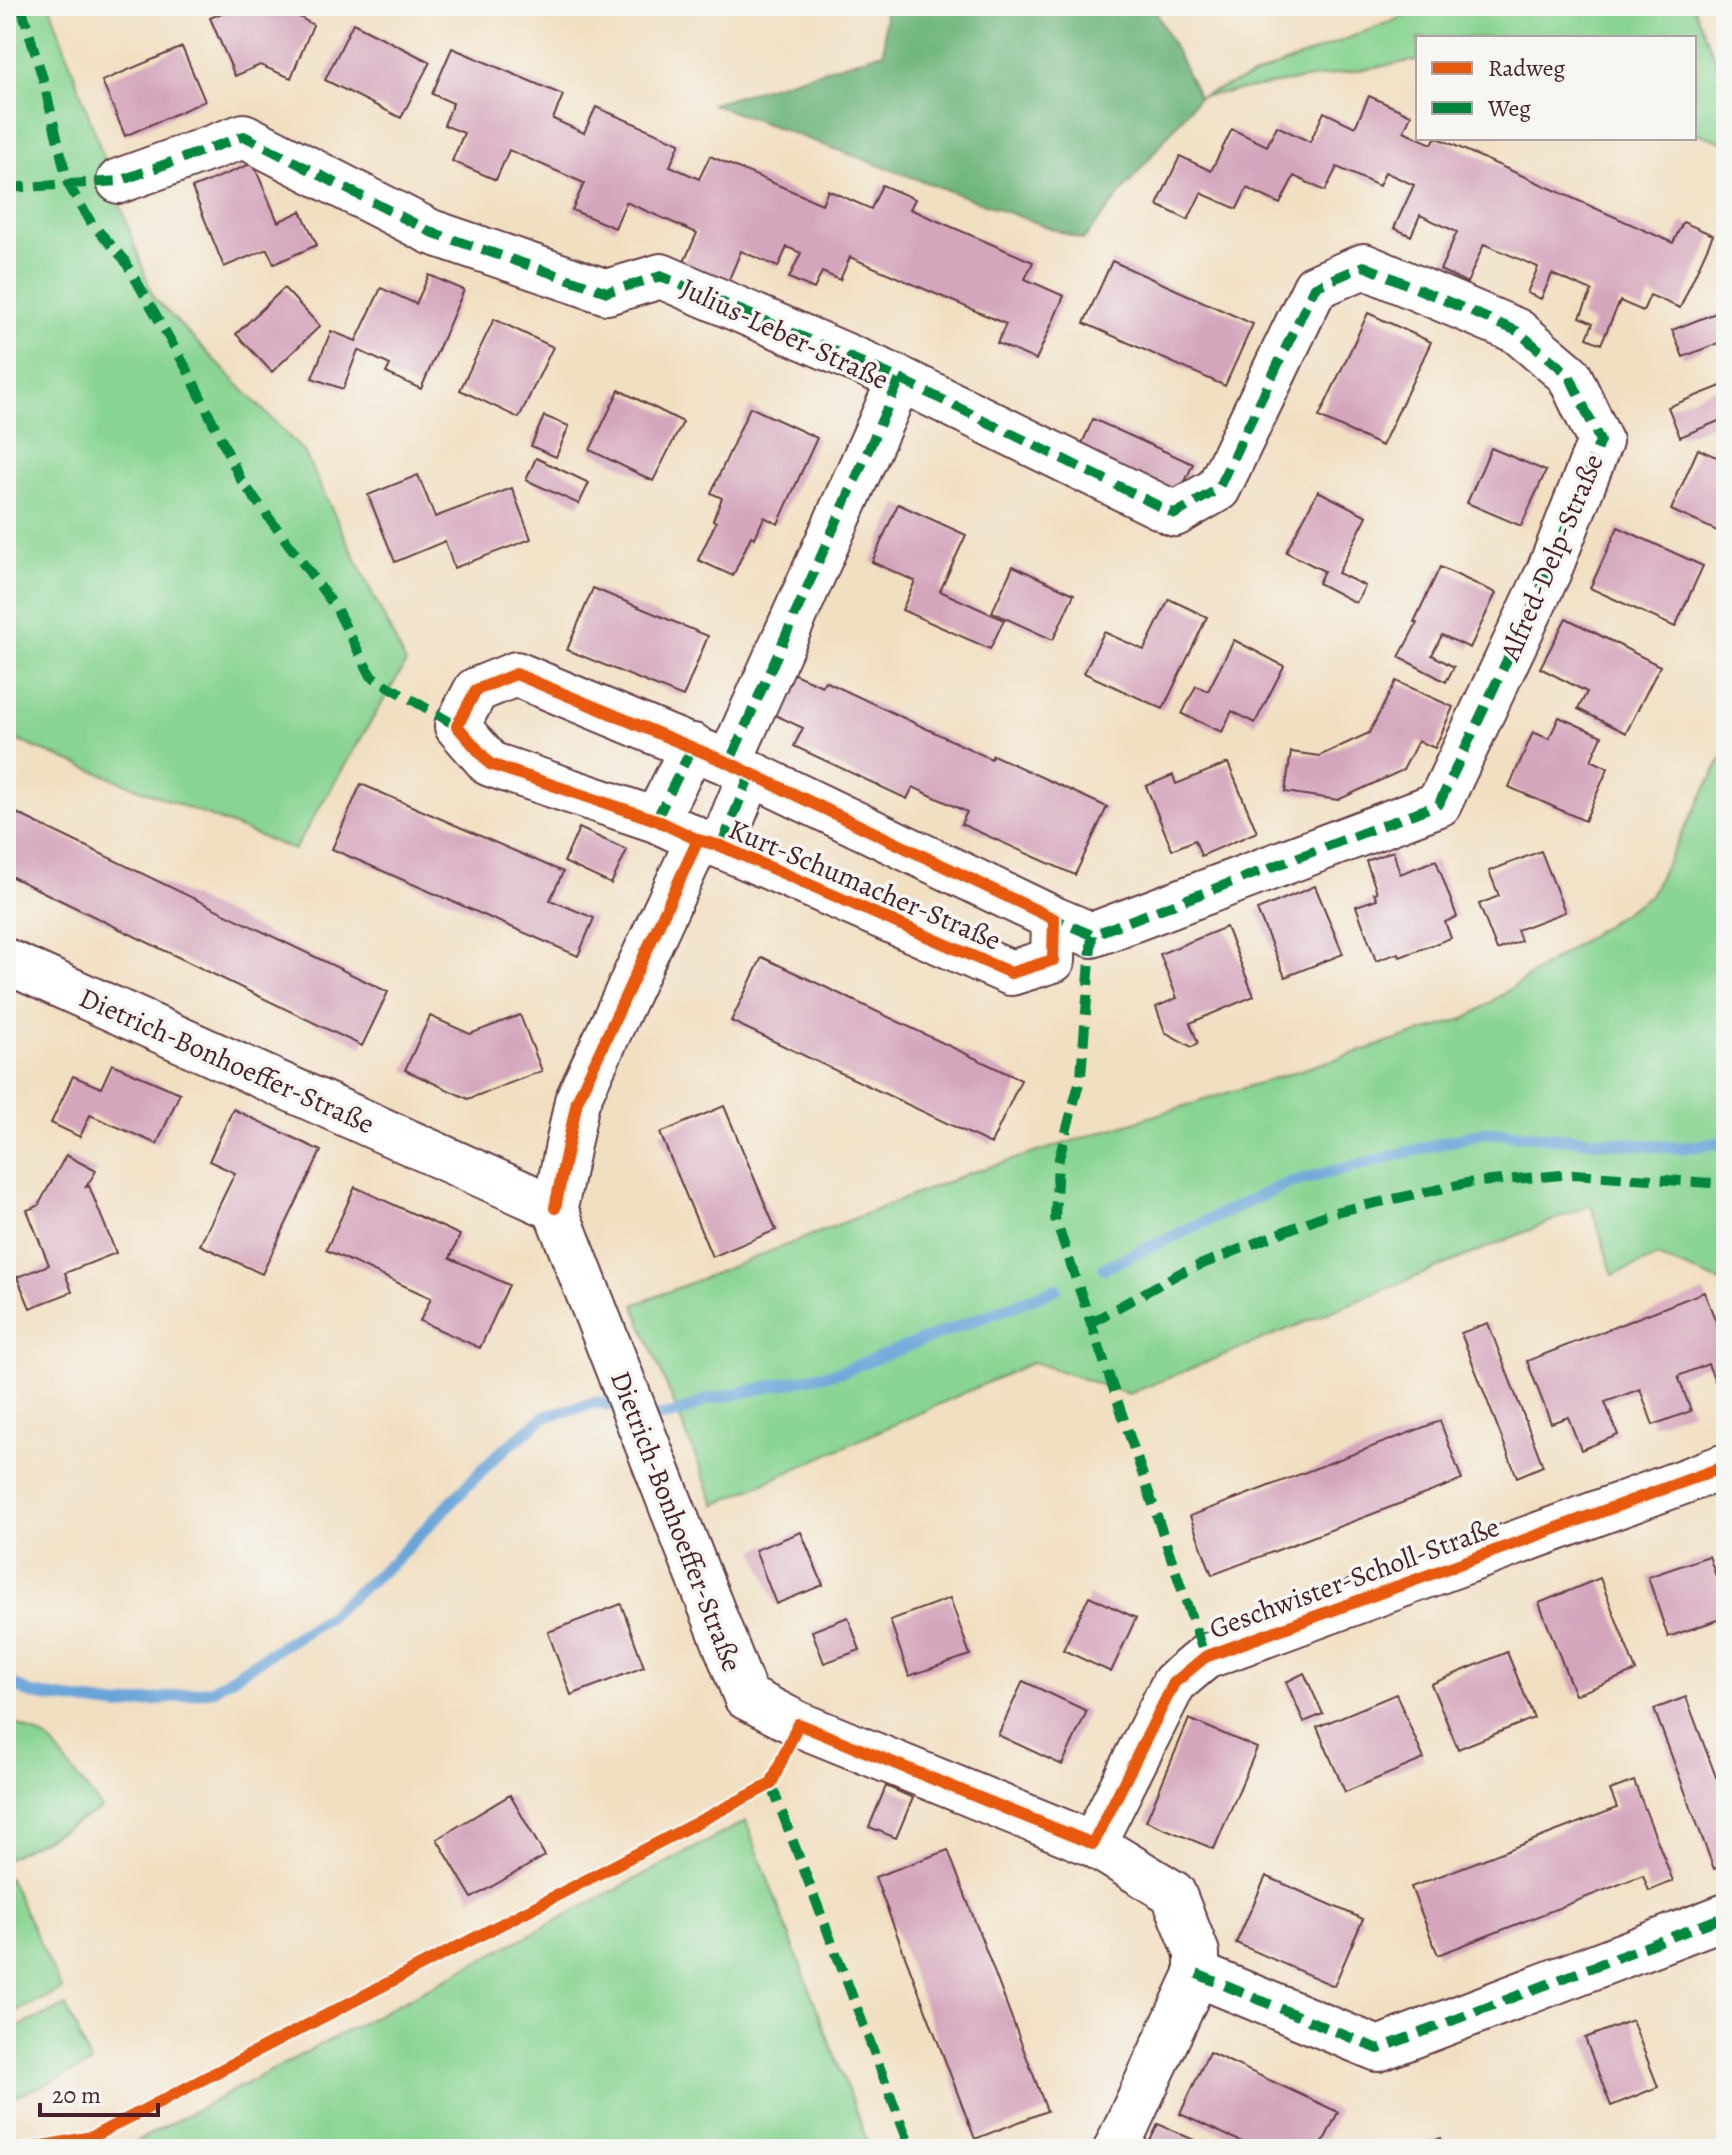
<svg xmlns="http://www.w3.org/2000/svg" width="1732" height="2155" viewBox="0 0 1732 2155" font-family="Alegreya,serif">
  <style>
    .green { fill: #88d492; stroke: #697a5e; stroke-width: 2 }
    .forest { fill: #6eb67c; stroke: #5c6a54; stroke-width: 2 }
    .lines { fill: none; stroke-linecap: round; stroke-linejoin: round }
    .stream { stroke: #69a4d9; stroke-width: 12 }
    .building { fill: #d4a5bb }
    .minor-casing { stroke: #633c42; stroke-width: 48 }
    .minor { stroke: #fff; stroke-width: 44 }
    .quiet { stroke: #00873e; stroke-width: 10; stroke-dasharray: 20 10; stroke-linecap: butt }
    .cycleway-casing { stroke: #f6f6f2; stroke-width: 17 }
    .cycleway { stroke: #e8590c; stroke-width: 12 }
    .labels { text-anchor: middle; stroke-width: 7; stroke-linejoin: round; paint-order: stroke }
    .street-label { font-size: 28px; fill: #4a1f2b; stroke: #f6f6f2 }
  </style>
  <rect width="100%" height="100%" fill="#f6f6f2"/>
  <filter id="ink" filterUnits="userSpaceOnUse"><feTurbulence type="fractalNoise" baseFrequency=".0125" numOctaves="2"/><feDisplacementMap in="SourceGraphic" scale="16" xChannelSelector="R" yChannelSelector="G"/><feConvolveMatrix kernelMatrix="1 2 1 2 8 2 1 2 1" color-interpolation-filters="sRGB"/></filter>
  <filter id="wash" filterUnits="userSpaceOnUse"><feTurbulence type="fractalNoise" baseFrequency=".006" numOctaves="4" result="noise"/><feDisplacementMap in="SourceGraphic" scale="32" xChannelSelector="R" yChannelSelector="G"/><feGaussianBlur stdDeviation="1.8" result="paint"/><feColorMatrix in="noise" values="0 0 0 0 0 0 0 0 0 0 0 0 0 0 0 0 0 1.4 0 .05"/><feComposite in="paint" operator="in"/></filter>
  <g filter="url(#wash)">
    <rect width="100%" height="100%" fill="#f1dfc1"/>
    <path class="green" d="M6,6H50L153,297L304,452L406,663L294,850L6,736Z
      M1430,6H1693L1726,85V143L1694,132V38H1418V60L1199,97Z
      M1726,750V1284L1657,1257L1613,1275L1591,1205L1129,1394L1033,1362L715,1505L634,1305L967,1174L1467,1018L1650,895Z
      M6,1719L48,1739L102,1809L6,1859Z
      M746,1821L870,2149H122Z
      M9,1878L62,1990L6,2016V1879Z
      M66,2006L91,2064L6,2101V2032Z"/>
    <path class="forest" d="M885,6H1153L1199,97L1083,240L712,104L884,52Z"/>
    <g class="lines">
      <path class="stream" d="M1104,1268L1289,1183L1485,1132L1681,1148L1726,1142
        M647,1415C666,1420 689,1409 706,1400L843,1371L1056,1289
        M6,1680L31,1694L120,1706L212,1690L326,1618L394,1561L496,1456L546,1416L598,1402L618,1407"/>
    </g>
    <g id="blocks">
      <path class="building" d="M237,6H280L313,25L291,78L260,65L235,76L210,18Z
        M353,23L430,62L401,118L325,80Z
        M182,47L205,101L125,136L102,81Z
        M452,48L563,95L553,119L584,133L596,107L680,143L670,166L699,179L710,156L822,204L828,190L871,209L882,185L915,199L910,209L1033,262L1025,279L1064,296L1036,360L997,343L1006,324L850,257L840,280L822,272L814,289L789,278L801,253L787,247L778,267L741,251L728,282L684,262L697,233L626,202L615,228L572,210L584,183L509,150L496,180L452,161L464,133L444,125L453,103L432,94Z
        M1369,96L1411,115L1404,131L1418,138L1432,144L1435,138H1438L1673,243L1683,222L1713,235L1680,308L1650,295L1643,311L1620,301L1601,344L1587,338L1593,323L1580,317L1592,291L1552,274L1541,299L1527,293L1538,267L1484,244L1467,283L1455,277L1440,270L1457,232L1420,215L1411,236L1394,228L1414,185L1385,172L1379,186L1337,167L1325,191L1294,176L1280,204L1247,188L1237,209L1201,193L1188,220L1157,205L1180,156L1211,171L1232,129L1267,146L1277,126L1310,142L1324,112L1355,127Z
        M253,163L278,222L301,211L317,245L274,264L267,249L224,267L192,188Z
        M1112,261L1253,324L1225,386L1084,323Z
        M429,275L464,290L421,389L386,373L390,365L358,350L343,389L312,378L331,331L356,341L381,288L416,304Z
        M284,288L320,326L272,372L236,334Z
        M1726,309V340L1683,357L1672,330Z
        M1368,313L1431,342L1382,446L1319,417Z
        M494,319L553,347L519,418L460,390Z
        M1726,384V418L1680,437L1668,407Z
        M619,390L683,422L653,481L590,450Z
        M750,407L817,438L778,524L764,517L755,538L751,536L733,576L698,560L716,522L713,520L722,498L711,493Z
        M544,416L569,426L556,457L531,446Z
        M1093,419L1193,464L1179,495L1079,450Z
        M1491,448L1546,471L1521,526L1467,503Z
        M1698,449L1726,461V535L1671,510Z
        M536,458L589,483L579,504L526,480Z
        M418,475L435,517L512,488L531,539L454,568L445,541L395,562L368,495Z
        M1318,491L1367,516L1338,573L1365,586L1356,603L1318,583L1324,571L1286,552Z
        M898,504L966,535L940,591L1004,620L990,649L902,610L915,581L872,562Z
        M1618,527L1703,566L1675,627L1590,588Z
        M1013,566L1074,594L1053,640L992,612Z
        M1440,567L1496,593L1470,648L1442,635L1432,655L1454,667L1446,682L1399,657L1417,623L1414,622Z
        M593,588L708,636L683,697L567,650Z
        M1169,599L1207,617L1163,709L1084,673L1104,632L1144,650Z
        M1566,618L1660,666L1626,733L1578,709L1587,692L1540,668Z
        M1234,640L1284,666L1255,723L1232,711L1222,732L1182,714L1196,686L1208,691Z
        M792,673L822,686L825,681L991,759L993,755L1107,807L1075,875L961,824L967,812L913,787L907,799L794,746L803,728L773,714Z
        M1396,681L1453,707L1435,748L1418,741L1403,770L1338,800L1285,792L1291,752L1319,756L1369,733Z
        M1559,717L1602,736L1591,760L1608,768L1585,821L1509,787L1533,732L1549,739Z
        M1228,763L1257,832L1201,856L1195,840L1172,850L1146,786L1173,775L1176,784Z
        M361,784L563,872L550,900L594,918L578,956L332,849Z
        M6,808L388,992L362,1046L6,874Z
        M579,828L627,850L611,884L564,862Z
        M1393,851L1400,874L1436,860L1457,917L1445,922L1451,938L1400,957L1398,953L1376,961L1356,906L1377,899L1374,893L1377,892L1366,861Z
        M1541,851L1565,912L1517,930L1521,941L1497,950L1479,904L1499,896L1489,871Z
        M1315,886L1343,954L1285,977L1257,910Z
        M1226,927L1254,996L1190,1023L1198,1043L1192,1047L1165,1032L1156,1007L1177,998L1160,954Z
        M762,957L1021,1080L991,1144L731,1021Z
        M520,1015L542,1071L468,1099L405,1070L430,1016L470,1034Z
        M112,1064L180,1093L157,1144L90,1115L80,1137L51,1123L73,1076L101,1088Z
        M724,1106L776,1230L712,1257L660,1133Z
        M233,1109L321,1151L262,1274L200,1245L235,1173L209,1161Z
        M66,1155L96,1171L86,1187L89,1186L116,1253L65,1273L72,1292L30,1308L17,1277L49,1265L27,1210L38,1206Z
        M355,1187L460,1235L450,1258L509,1285L480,1348L420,1321L431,1298L326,1250Z
        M1704,1292L1726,1346V1401L1724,1402L1708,1364L1678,1376L1691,1411L1653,1425L1640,1389L1605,1402L1618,1435L1581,1450L1568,1417L1551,1423L1527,1361Z
        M1488,1323L1543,1466L1517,1477L1461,1333Z
        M1440,1421L1462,1480L1212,1575L1190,1516Z
        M801,1532L823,1585L776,1604L755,1550Z
        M1709,1556L1726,1606V1617L1668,1637L1648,1577Z
        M1600,1578L1636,1671L1575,1695L1539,1603Z
        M1089,1596L1136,1618L1111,1672L1063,1650Z
        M950,1598L970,1655L909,1676L890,1620Z
        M621,1604L644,1667L571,1695L548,1632Z
        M848,1617L860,1650L824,1663L812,1631Z
        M1507,1652L1534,1718L1458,1749L1431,1684Z
        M1304,1673L1323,1714L1304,1722L1286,1682Z
        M1023,1681L1087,1711L1062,1765L998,1735Z
        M1396,1694L1424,1759L1345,1792L1317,1727Z
        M1686,1697L1716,1777L1726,1773V1864L1714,1869L1654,1709Z
        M1189,1719L1257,1748L1214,1849L1146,1821Z
        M1634,1781L1673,1881L1649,1891L1643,1875L1438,1955L1411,1887L1617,1808L1610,1790Z
        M886,1786L913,1798L896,1838L869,1827Z
        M510,1795L545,1856L472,1898L437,1839Z
        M948,1850L1047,2111L975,2139L875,1877Z
        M1266,1876L1363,1919L1334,1986L1236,1943Z
        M1632,2020L1658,2087L1611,2106L1585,2038Z
        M1209,2052L1338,2112L1320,2149H1257L1180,2114Z
        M1158,2124L1214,2149H1146Z
        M1441,2138L1445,2149H1413Z"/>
    </g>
  </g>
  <g filter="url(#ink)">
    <use href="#blocks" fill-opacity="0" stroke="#633c42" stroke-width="2"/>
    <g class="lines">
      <g class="minor-casing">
        <path id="minor" d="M119,181L244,136L431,232L607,292L661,276L900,379L729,763
          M900,379L1175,514L1218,489L1315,287L1364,266L1517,331L1569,375L1600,441L1549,571L1439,804L1092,935L1054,919
          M656,820L693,746
          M721,846L751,773
          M6,961L555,1208L746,1697L798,1724L1093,1844L1173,1893L1197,1953V1974L1116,2149
          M555,1208L577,1101L698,840L721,846L1011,973L1053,960L1054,919L729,763L516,674L476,690L457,726L490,764L656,820L698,840
          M1093,1844L1174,1683L1205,1657L1726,1466
          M1197,1974L1378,2049L1726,1916"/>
      </g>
      <use href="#minor" class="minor"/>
      <path class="quiet" d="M21,6L43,79L68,184L92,224L124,259L189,373L241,480L336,608L371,676L457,726
        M6,188L119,181L244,136L431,232L607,292L661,276L900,379L729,763
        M900,379L1175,514L1218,489L1315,287L1364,266L1517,331L1569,375L1600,441L1549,571L1439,804L1092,935L1054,919
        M656,820L693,746
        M721,846L751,773
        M1092,935L1081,1076L1058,1162L1055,1218L1205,1657
        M1090,1323L1180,1273L1330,1213L1467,1183L1574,1174L1726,1184
        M771,1784L911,2149
        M1197,1974L1378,2049L1726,1916"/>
      <g class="cycleway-casing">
        <path id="cycleway" d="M555,1208L577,1101L698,840L721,846L1011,973L1053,960L1054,919L729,763L516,674L476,690L457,726L490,764L656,820L698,840
          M27,2149L92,2137L771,1784L798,1724L1093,1844L1174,1683L1205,1657L1726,1466"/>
      </g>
      <use href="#cycleway" class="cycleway"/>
    </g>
  </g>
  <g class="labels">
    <g class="street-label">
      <text transform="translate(785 333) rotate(25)" y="10">Julius-Leber-Straße</text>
      <text transform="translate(1551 557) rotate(-67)" y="10">Alfred-Delp-Straße</text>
      <text transform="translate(865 884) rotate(23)" y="10">Kurt-Schumacher-Straße</text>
      <text transform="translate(227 1060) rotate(24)" y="10">Dietrich-Bonhoeffer-Straße</text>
      <text transform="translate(677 1521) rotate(69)" y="10">Dietrich-Bonhoeffer-Straße</text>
      <text transform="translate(1354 1577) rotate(-20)" y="10">Geschwister-Scholl-Straße</text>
    </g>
  </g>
  <rect width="1732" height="2155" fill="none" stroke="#f6f6f2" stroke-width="32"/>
  <rect x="1416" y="36" width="280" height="104" fill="#f6f6f2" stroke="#b1a0a2" stroke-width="2"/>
  <rect x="1432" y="62" width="40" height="12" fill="#e8590c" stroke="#b1a0a2" stroke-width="2"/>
  <text x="1488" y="76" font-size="24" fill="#4a1f2b">Radweg</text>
  <rect x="1432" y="102" width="40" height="12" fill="#00873e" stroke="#b1a0a2" stroke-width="2"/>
  <text x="1488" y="116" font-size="24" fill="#4a1f2b">Weg</text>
  <path d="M40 2103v12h118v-12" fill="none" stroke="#4a1f2b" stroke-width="4"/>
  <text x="52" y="2103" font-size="24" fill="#4a1f2b" stroke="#f6f6f2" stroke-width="6" paint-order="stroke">20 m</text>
</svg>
